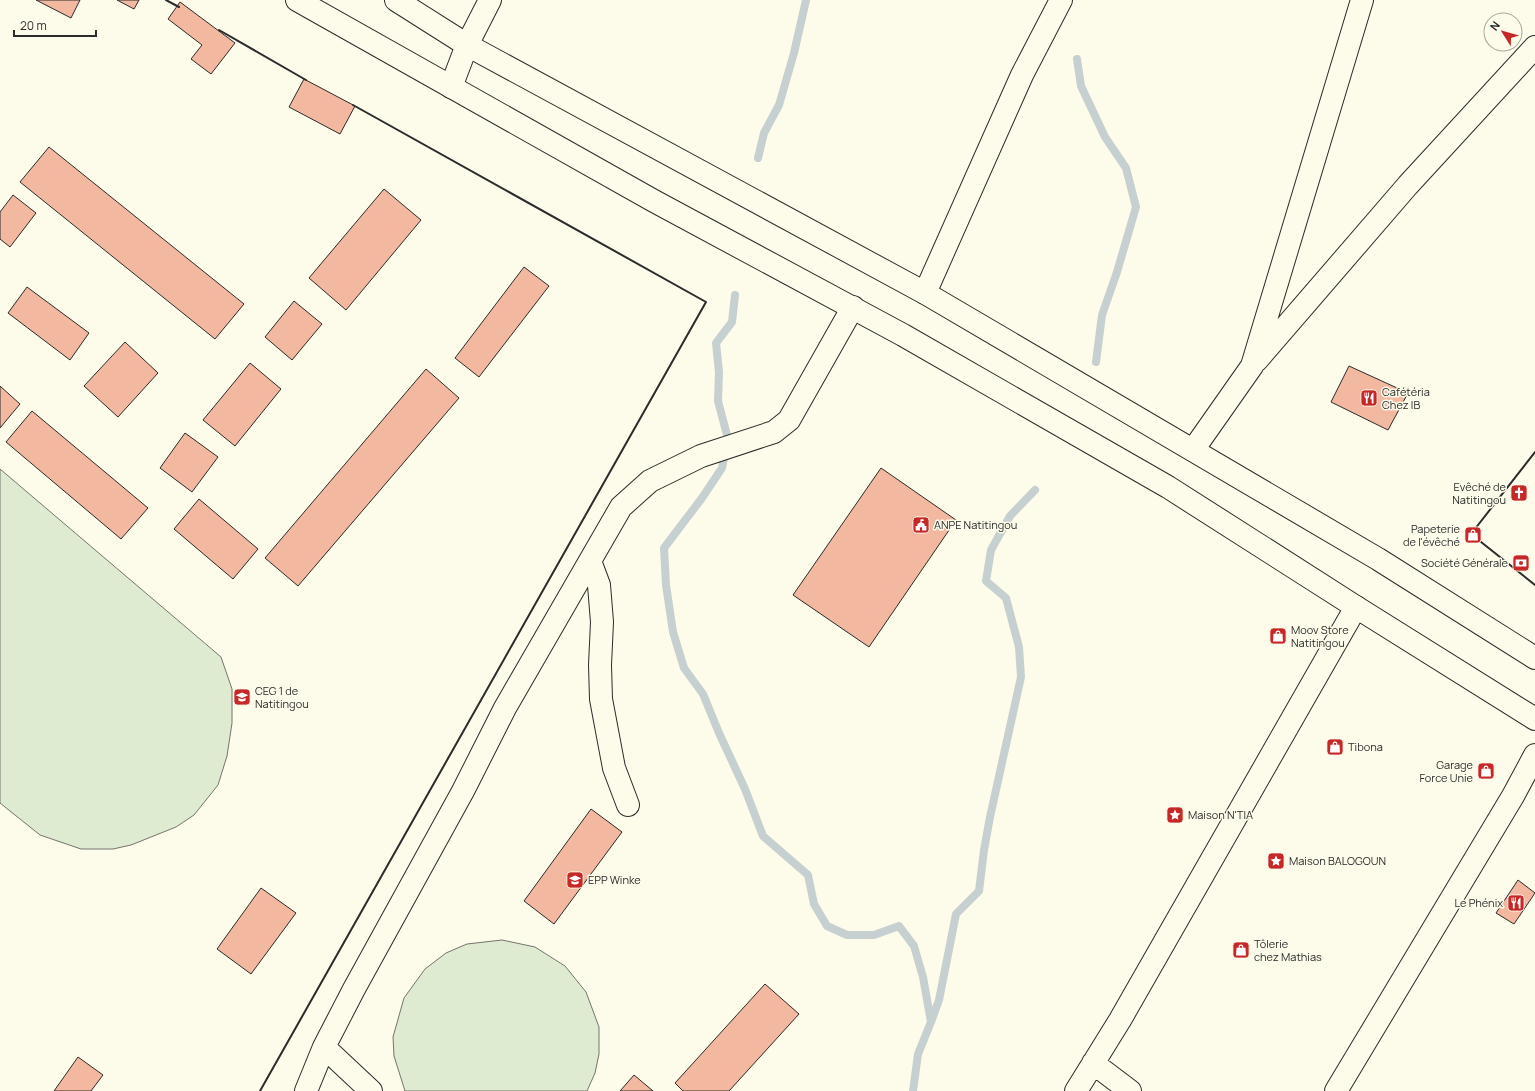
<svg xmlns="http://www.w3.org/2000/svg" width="1535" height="1091" viewBox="0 0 1535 1091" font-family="Manrope,sans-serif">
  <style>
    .park { fill: #deebd1; stroke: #74746e }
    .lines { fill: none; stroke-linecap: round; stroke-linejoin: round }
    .stream { stroke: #c7d0d0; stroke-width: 8 }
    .building { fill: #f2b8a0; stroke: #2b2b2b }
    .street-casing { stroke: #2b2b2b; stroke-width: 24 }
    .highway-casing { stroke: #2b2b2b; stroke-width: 24 }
    .street { stroke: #fdfbea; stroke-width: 22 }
    .highway { stroke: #fdfbea; stroke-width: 22 }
    .wall { stroke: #2b2b2b; stroke-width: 2 }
    .labels { text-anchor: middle; stroke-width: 3; stroke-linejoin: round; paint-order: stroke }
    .poi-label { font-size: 11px; fill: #2b2b2b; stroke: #fdfbea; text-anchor: start }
  </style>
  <rect width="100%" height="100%" fill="#fdfbea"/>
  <path class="park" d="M0,469L221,657L232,689V723L227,756L218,785L194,815L176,827L131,845L113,849H81L40,835L0,803Z
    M502,940L535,947L565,966L586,992L599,1027V1054L595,1073L587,1091H405L394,1056L393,1037L404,998L425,969L446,953L467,944Z"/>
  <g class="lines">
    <path class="stream" d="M1077,59L1081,86L1105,137L1126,168L1136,207L1117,272L1102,315L1096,362
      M758,158L764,133L779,105L794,53L806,0
      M735,295L732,322L716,343L719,372L718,401L728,439L722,468L702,498L664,548L666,585L673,632L684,668L703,694L719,733L745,789L763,836L808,875L814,904L827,926L847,935H874L899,926L914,946L923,977L931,1022L918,1054L913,1091
      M931,1022L939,1000L956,914L979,891L984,850L990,817L1021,677L1019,647L1006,598L986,581L991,550L1010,516L1035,490"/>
  </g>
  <path class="building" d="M36,0H80L71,18Z
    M117,0H139L134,9Z
    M180,2L235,43L211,74L191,59L202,45L168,19Z
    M304,79L355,106L340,134L289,107Z
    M49,147L244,304L215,339L20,182Z
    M384,189L421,220L346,310L309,278Z
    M13,195L36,213L10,247L0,239V212Z
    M524,267L549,286L479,377L455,358Z
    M27,287L89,333L70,360L8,313Z
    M294,301L322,324L292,360L265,337Z
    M125,342L158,373L118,417L84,386Z
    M250,363L281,389L235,446L203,420Z
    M1349,366L1408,393L1388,430L1331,402Z
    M426,369L459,398L298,586L265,558Z
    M0,386L20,404L0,428Z
    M32,411L148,508L121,539L6,442Z
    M185,433L218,457L192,492L160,468Z
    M881,468L956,520L869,647L793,595Z
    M199,499L258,549L233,579L174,529Z
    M591,809L622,832L554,924L524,901Z
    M1518,880L1535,893L1514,924L1496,913Z
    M261,888L296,913L251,974L217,949Z
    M765,984L799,1014L729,1091H683L675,1083Z
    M78,1057L103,1075L91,1091H54Z
    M634,1075L653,1091H620Z"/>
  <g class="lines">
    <g class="street-casing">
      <path id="street" d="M451,87L467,45L490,0
        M925,293L1022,75L1061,0
        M1257,360L1408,185L1535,47
        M1193,450L1252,366L1362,0
        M590,561L599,585L602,622L600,665L601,699L614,768L628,805
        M324,1047L371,1091
        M1093,1063L1130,1091
        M306,1091L324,1047L354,989L463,791L505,708L621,507L650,481L701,456L774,432L789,420L853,307
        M1076,1091L1120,1020L1356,607
        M1336,1091L1513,796L1535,755"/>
    </g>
    <g class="highway-casing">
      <path id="highway" d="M297,0L654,201L903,335L1168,487L1356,607L1535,719
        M396,0L467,45L925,293L1378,559L1535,658"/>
    </g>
    <use href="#street" class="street"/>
    <use href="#highway" class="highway"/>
    <path class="wall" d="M166,0L179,7
      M219,30L306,80
      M1535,452L1471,534L1535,585
      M260,1091L706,302L353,105"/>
  </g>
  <defs>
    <g id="restaurant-square" transform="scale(0.9)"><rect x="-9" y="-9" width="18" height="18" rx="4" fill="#c62828" stroke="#fdfbea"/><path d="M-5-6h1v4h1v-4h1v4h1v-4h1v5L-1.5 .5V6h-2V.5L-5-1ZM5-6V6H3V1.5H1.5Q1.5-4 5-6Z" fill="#fff"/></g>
    <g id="church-square" transform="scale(0.9)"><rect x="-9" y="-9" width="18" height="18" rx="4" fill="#c62828" stroke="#fdfbea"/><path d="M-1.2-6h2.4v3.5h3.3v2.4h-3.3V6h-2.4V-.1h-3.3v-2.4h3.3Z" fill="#fff"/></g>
    <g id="civic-square" transform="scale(0.9)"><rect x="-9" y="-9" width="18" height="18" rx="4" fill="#c62828" stroke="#fdfbea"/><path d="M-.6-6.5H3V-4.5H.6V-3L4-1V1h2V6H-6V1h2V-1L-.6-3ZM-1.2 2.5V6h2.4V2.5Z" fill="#fff"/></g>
    <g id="shop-square" transform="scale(0.9)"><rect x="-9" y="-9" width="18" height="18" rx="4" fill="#c62828" stroke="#fdfbea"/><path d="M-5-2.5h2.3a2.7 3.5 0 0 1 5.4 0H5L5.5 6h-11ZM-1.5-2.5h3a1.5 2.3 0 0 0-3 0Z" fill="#fff"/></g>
    <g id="bank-square" transform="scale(0.9)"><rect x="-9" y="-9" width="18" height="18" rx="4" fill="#c62828" stroke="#fdfbea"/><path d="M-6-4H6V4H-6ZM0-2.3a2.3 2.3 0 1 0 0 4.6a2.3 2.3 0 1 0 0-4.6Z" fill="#fff"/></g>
    <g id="school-square" transform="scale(0.9)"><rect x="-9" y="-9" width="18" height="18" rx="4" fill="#c62828" stroke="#fdfbea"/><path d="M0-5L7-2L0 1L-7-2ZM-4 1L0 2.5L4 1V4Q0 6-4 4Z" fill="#fff"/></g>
    <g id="sight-square" transform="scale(0.9)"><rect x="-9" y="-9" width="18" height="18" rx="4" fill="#c62828" stroke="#fdfbea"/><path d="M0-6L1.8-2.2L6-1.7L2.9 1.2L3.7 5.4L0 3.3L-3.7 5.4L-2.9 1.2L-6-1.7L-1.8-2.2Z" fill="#fff"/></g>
  </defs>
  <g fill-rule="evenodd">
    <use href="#restaurant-square" x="1369" y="398"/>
    <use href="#church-square" x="1519" y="493"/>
    <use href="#civic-square" x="921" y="525"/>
    <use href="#shop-square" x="1473" y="535"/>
    <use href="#bank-square" x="1521" y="563"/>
    <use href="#shop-square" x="1278" y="636"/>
    <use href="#school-square" x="242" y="697"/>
    <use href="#shop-square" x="1335" y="747"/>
    <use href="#shop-square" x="1486" y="771"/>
    <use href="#sight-square" x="1175" y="815"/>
    <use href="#sight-square" x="1276" y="861"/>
    <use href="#school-square" x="575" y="880"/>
    <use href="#restaurant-square" x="1516" y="903"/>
    <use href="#shop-square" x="1241" y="950"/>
  </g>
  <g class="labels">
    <g class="poi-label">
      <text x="1382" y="396">Cafétéria<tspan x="1382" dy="13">Chez IB</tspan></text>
      <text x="1506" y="491" text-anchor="end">Evêché de<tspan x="1506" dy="13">Natitingou</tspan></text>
      <text x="934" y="529">ANPE Natitingou</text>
      <text x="1460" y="533" text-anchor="end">Papeterie<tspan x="1460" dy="13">de l'évêché</tspan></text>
      <text x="1508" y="567" text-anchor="end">Société Générale</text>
      <text x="1291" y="634">Moov Store<tspan x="1291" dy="13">Natitingou</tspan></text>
      <text x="255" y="695">CEG 1 de<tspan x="255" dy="13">Natitingou</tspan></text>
      <text x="1348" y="751">Tibona</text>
      <text x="1473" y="769" text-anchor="end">Garage<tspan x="1473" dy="13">Force Unie</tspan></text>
      <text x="1188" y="819">Maison N'TIA</text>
      <text x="1289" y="865">Maison BALOGOUN</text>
      <text x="588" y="884">EPP Winke</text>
      <text x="1503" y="907" text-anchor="end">Le Phénix</text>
      <text x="1254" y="948">Tôlerie<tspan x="1254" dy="13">chez Mathias</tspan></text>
    </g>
  </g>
  <g transform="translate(1503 32) rotate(307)"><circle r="19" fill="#fdfbea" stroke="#a9a89e"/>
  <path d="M0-3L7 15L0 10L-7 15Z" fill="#c62828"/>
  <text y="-6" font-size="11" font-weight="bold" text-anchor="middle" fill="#2b2b2b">N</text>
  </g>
  <path d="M14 30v6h82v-6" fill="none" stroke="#2b2b2b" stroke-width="2"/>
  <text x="20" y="30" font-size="12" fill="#2b2b2b" stroke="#fdfbea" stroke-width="3" paint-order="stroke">20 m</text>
</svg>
